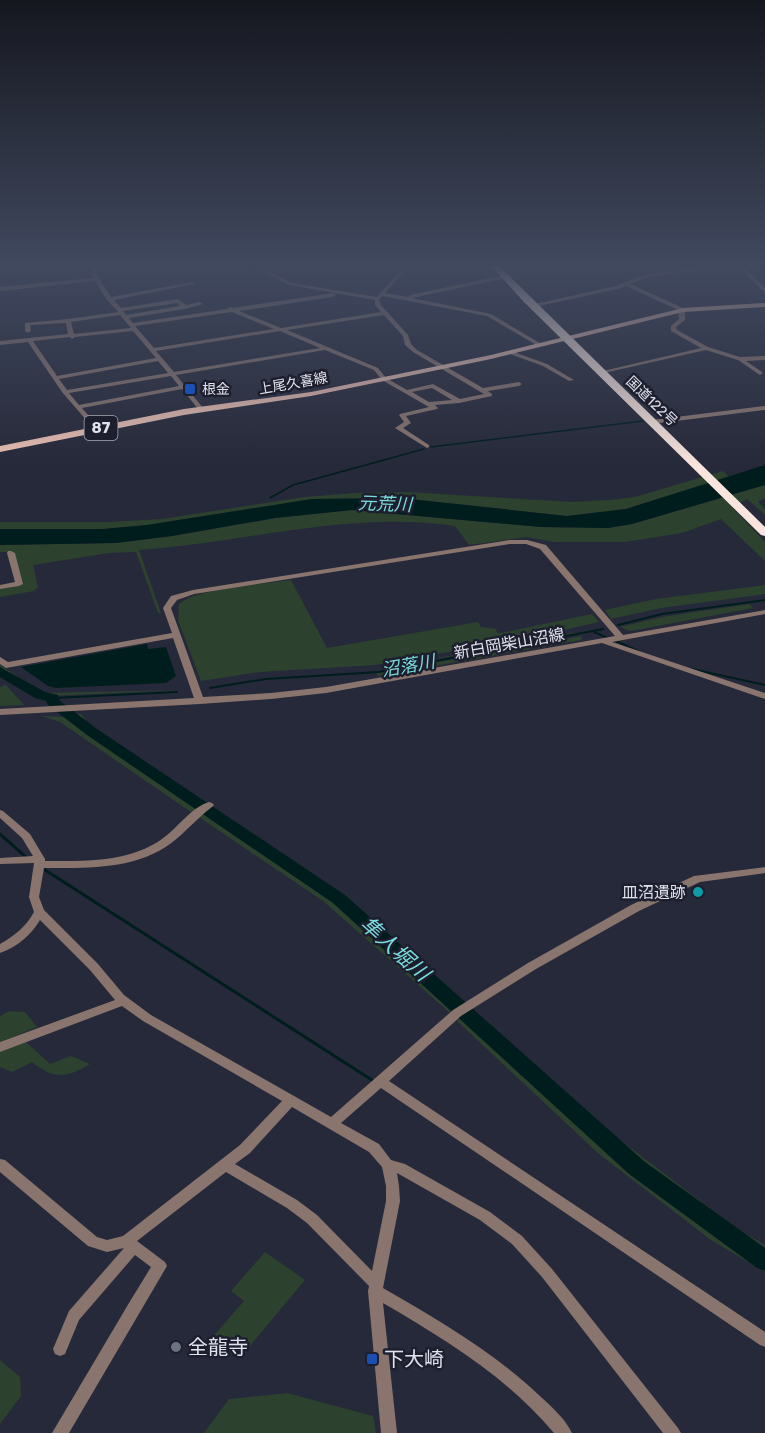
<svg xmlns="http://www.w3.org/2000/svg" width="765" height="1433" viewBox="0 0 765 1433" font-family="Rubik,'Noto Sans JP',sans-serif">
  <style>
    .green { fill: #2c422e }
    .water { fill: #001d1e }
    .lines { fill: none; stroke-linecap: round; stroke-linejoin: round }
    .stream-far2 { stroke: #001d1e; stroke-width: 1.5 }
    .stream-far1 { stroke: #001d1e; stroke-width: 2 }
    .stream { stroke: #001d1e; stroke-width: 3 }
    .river { fill: #001d1e; fill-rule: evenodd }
    .minor { fill: #89756e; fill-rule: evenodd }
    .major { fill: #eabfb1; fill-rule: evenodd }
    .highway { fill: #fae5de; fill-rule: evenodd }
    .transit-dot { fill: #1a4fb4; stroke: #1d1f2f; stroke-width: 2 }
    .culture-dot { fill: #0f9aa8; stroke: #1d1f2f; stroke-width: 2 }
    .worship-dot { fill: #6b7280; stroke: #1d1f2f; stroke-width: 2 }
    .labels { text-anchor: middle; stroke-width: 5; stroke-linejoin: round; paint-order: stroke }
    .far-street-label { font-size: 14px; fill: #e0e2ed; stroke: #1d1f2f }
    .far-poi-label { font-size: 14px; fill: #e0e2ed; stroke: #1d1f2f; text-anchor: start }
    .shield { fill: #1d1f2f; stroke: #a6a8b4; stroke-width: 1.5 }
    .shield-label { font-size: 15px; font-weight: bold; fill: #e0e2ed }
    .street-label { font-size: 16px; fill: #e0e2ed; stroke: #1d1f2f }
    .poi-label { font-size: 16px; fill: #e0e2ed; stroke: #1d1f2f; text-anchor: end }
    .water-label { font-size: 18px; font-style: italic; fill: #7adcdd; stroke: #1d1f2f }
    .near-poi-label { font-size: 20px; fill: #e0e2ed; stroke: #1d1f2f; text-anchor: start }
    .near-water-label { font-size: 21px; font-style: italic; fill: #7adcdd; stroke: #1d1f2f }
  </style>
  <rect width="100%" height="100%" fill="#262939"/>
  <path class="green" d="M723,471L729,477L626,509L567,516L400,498L312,499L147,525L103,529H0V522H108L162,519L305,497L356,493L406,492L572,502L610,500L635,497Z
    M765,485V498L758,502L765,509V515L747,499L732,507L765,542V561L721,519L682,533L625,542H554L527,537L469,545L455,526C349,510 245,543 139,550L161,613H158L136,552L109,553L33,565L38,587L34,591L0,597V589L22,585L14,552H0V545L116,543L172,536L275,518L352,510L541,527L608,528L632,524Z
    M291,580L327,648L478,622L481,627L496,629L497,633H501L592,614L599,622L533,637L375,665L260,672L201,681L178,620L179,604C197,588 265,584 291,580Z
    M765,585V594L661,608L611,619L605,610L656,599Z
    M749,604L753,608L631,631L620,627L662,617Z
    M574,633L580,634L372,670Z
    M582,636L581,640L378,676L376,673Z
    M0,665L43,693L181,690L48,696C31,693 14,679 0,670Z
    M6,685L24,705L0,706V687Z
    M75,714H81L90,726L205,803L202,804L100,736Z
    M41,716L67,717L199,807L191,812L60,722Z
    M211,806L377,923L465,1004L462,1005L391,940L338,897L208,808Z
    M205,811L312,884L366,925L456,1009L449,1012L323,901L196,815Z
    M470,1010L561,1095L737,1229L765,1245V1257L630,1159L575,1111L468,1011Z
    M9,1011L25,1012L37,1027L0,1042V1016Z
    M463,1015L605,1148L765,1266V1272L711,1240L599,1154L457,1021Z
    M25,1041L50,1064L71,1056L90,1064C66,1078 55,1080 32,1062L12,1072L0,1067V1052Z
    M265,1252L305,1280L239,1359L211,1339L244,1301L231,1291Z
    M0,1360L20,1377L21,1396L0,1424Z
    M287,1393L373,1416L376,1433H204L229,1399Z"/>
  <path class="water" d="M765,465V485L632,524L608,528L541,527L352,510L275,518L172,536L116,543L0,545V529H103L147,525L312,499L400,498L567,516L626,509Z
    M147,644L148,649L166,647L176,676L166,683L56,688L48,686L21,667Z"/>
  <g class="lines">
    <path class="stream-far2" d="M431,447L643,421
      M270,498L293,485L424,449"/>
    <path class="stream-far1" d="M618,625L662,614L765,600
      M594,632L608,638
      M616,641L638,651
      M692,669L765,685
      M210,688L266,679L379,672L603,629
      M53,698L177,692"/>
    <path class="stream" d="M0,834L27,858
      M42,868L375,1082"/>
    <path class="river" d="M0,667L45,692L58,695L60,701L97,729L345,895L645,1162L765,1248V1271L757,1268L629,1174L333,903L87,735L48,705L46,701L35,698L0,677Z"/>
    <path class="minor" d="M74,265H102L96,273L111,297L192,282L195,284L114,300L121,308L178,299L186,305L200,302L203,304L185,309L129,318L133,323L227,309L230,307L233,308L333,293L336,295L333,297L239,311L281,328L381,312L375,305V300L289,285L250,265H256L292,283L377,297L405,265H410L385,293L408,297L410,295L509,274L512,276L511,277L412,298L491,314L543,345L538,346L487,316L383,296L379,299L381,305L408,335L411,344L417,350L483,388L519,382L522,384L519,386L488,391L492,394V396L459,403L435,405L438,408L437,409L406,416L411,423L403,428L429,445V447L427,448L395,428L404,422L399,415L400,414L429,407L382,380L374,370L325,350L176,375L204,409L201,411L199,410L182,389L82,408L99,428L96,430L94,429L62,392L28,342L0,345V341L68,334L66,323L30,325L31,331L28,333L25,331V323L68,319L118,312L107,300L95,281L0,291V287L93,278L90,273L96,266L76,267ZM177,303L180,306L126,315L123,311ZM232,312L274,329L154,348L135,326ZM120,315L131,328L74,334L71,322ZM384,315L403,336L405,345L413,352L484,394L460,399L433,384L407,390L386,378L378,368L287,330ZM133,331L156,358L57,376L33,341L70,337L72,339L75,337ZM280,331L320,348L174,372L156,351ZM158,361L168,373L67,390L59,379ZM171,376L179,386L79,405L69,393ZM432,388L452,400L429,402L412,392Z
      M737,265H742L765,288V293L741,270C705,272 664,269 630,284L685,309V320L676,327L677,330L708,347L740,357L765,356V360L746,361L762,372L763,373L760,375L738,360L706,350L599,374V372L701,348L671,331V326L679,319L678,310L626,286L618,289L538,306L535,304L616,286L635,278L665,271L738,267Z
      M507,351H511L547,364L574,380L569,381L543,366L507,353Z
      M765,406V410L652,424L649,422L652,420Z
      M510,540H527L546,545L623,635L765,610V614L612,642L765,693V699L602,643L326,693L271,699L200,704L0,715V709L194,698L173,638L6,668L0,664V657L8,662L172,633L163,608L171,596L193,590ZM510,544H526L540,549L615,636L326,687L271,693L203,697L171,608L177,600L194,594Z
      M8,551H11L15,553L23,584L19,586L0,589V585L15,582L7,553Z
      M209,802L212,803L214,805L212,807C197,818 185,833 170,844C134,870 86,868 44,868L39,897L44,910L98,964L124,995L151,1015L331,1117L453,1010L528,963L631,905L694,876L765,867V873L700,882L639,911L536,969L461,1016L389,1081L765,1332V1347L760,1345L381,1088L341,1123L379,1144L391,1160L405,1164L490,1212L522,1236L552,1269L678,1428L681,1433H663L542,1277L512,1244L480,1220L397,1173L399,1186L400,1201L383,1288C439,1320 495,1353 542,1398C553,1408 566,1420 572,1433H554C507,1377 446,1340 383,1303L397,1433H381L368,1291L369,1286L307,1223L287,1208L226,1172L137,1241L165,1262L167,1266L69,1433H52L129,1303L151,1267L135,1255L79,1320L65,1354L60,1356L55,1354L53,1349L69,1311L124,1248L107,1252L88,1246L0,1172V1159L5,1160L97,1237L107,1240L123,1236L240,1145L282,1101L143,1021L122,1006L0,1052V1042L115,1000L90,970L40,920C31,935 17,947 0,953V944C14,936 26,927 34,912L29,897L34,863L0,864V858L33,856L22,838L0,818V810L3,811L30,834L45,859V861C84,861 128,863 162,839C178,828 190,808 209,802ZM292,1107L369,1152L382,1167L386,1186V1201L372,1271L317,1215L297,1200L235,1164L250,1153Z"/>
    <path class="major" d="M765,303V307L683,312L491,359L311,396L184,415L0,452V446L184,409L311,392L491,355L683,308Z"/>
    <path class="highway" d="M490,265H498L765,527V536L761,535L524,302Z"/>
  </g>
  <linearGradient id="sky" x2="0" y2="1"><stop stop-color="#15171f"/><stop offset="0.57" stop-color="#41495f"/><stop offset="1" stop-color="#41495f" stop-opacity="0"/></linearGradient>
  <rect width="765" height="466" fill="url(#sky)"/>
  <g class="transit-dot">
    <rect x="184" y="383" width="12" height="12" rx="3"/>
    <rect x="366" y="1353" width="12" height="12" rx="3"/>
  </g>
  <circle class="culture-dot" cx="698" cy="892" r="6"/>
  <circle class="worship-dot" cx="176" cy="1347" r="6"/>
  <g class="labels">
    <g class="far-street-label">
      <text transform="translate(293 383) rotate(-10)" y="5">上尾久喜線</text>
      <text transform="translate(652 401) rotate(44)" y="5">国道122号</text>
    </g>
    <g class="far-poi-label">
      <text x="202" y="394">根金</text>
    </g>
    <rect class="shield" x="84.5" y="416" width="33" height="24" rx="4.5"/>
    <g class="shield-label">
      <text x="101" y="433">87</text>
    </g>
    <g class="street-label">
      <text transform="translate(509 643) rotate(-10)" y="6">新白岡柴山沼線</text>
    </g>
    <g class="poi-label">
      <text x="686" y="898">皿沼遺跡</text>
    </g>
    <g class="water-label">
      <text transform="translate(385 504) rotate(2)" y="6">元荒川</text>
      <text transform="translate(408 666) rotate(-10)" y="6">沼落川</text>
    </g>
    <g class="near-poi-label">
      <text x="188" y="1354">全龍寺</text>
      <text x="384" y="1366">下大崎</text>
    </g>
    <g class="near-water-label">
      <text transform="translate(395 949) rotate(42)" y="7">隼人堀川</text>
    </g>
  </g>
</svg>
